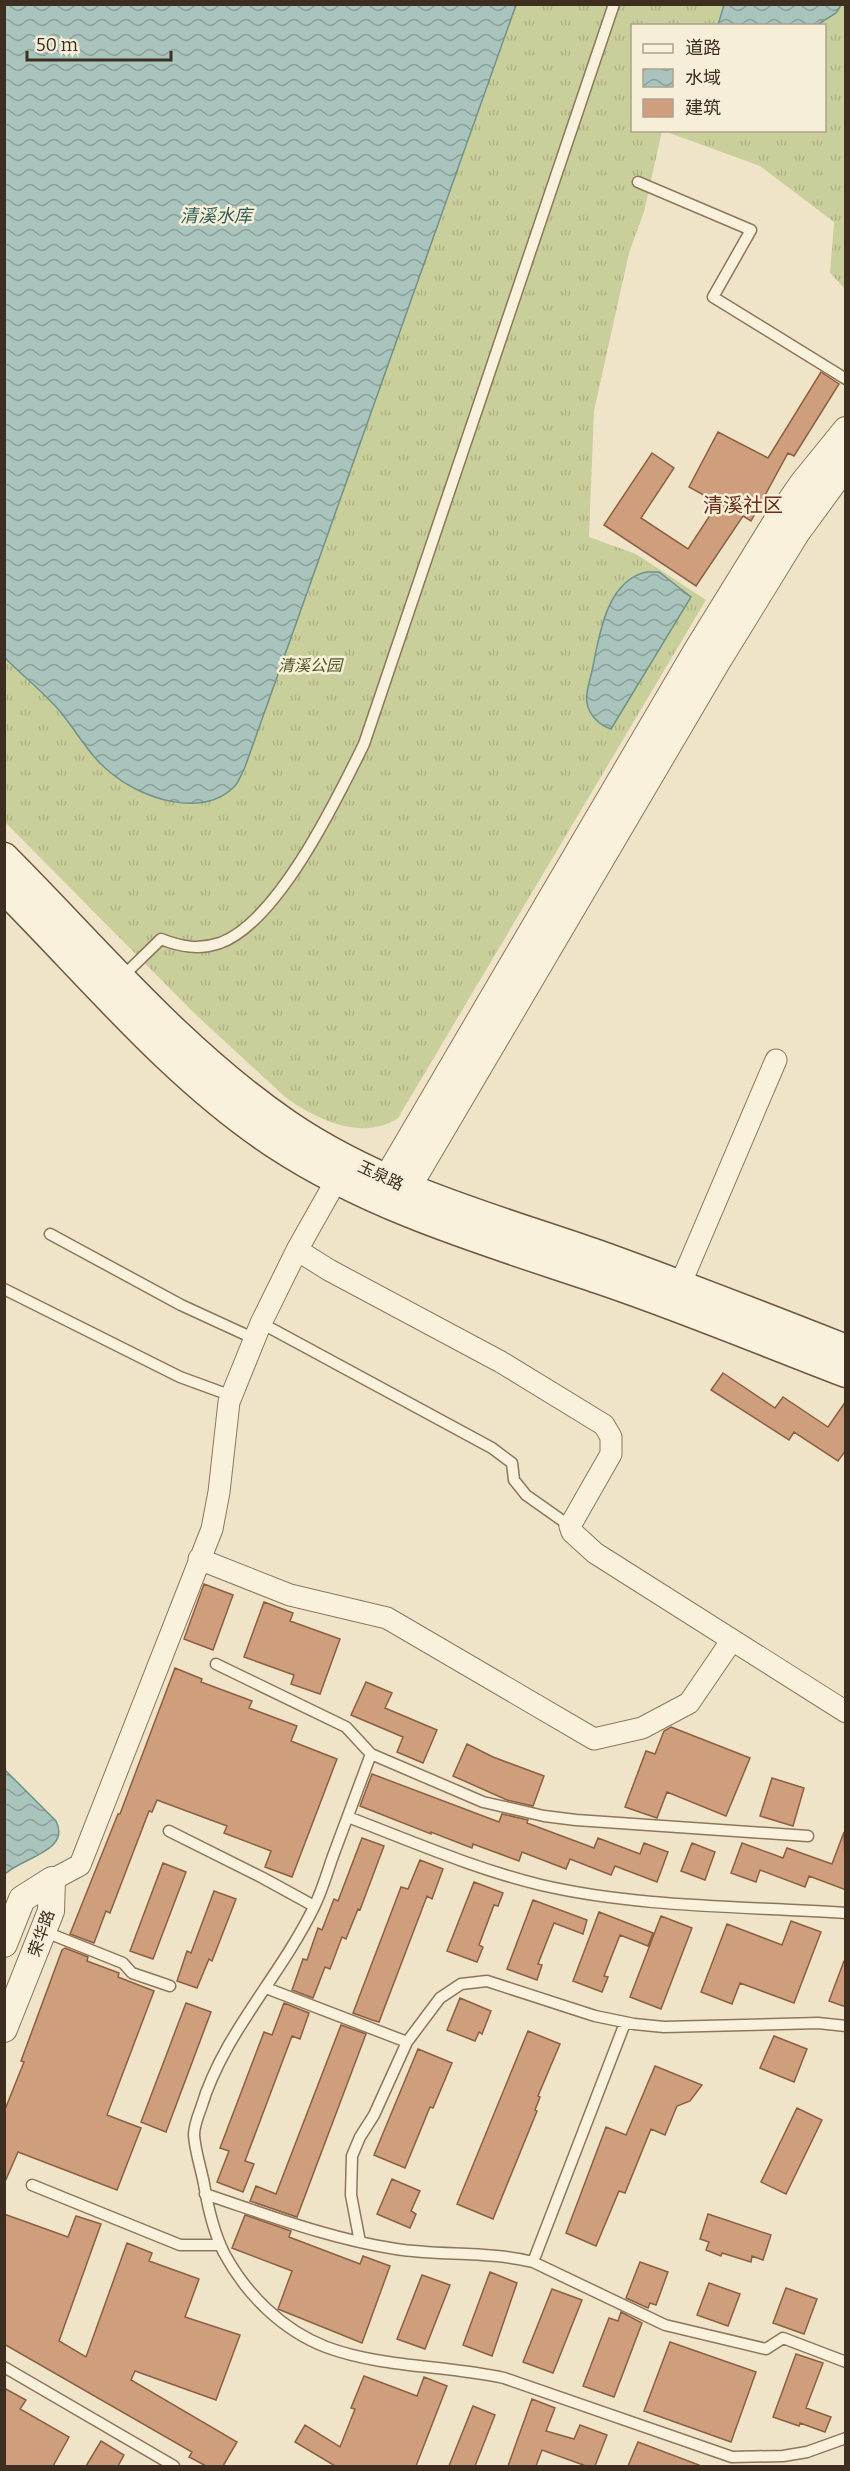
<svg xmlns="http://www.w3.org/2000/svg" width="850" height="2471" viewBox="0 0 850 2471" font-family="Bitter,'Noto Sans SC',serif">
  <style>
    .grass { fill: url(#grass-tufts) }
    .water { fill: url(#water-waves); stroke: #6f938a; stroke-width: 1.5 }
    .building { fill: #cf9f7d; stroke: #8d5f41; stroke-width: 1.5 }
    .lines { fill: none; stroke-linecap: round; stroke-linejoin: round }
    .service-casing { stroke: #8d765c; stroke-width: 13 }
    .minor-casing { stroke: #8d765c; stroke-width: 23 }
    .tertiary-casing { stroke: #8d765c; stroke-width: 28 }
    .secondary-casing { stroke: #6f573f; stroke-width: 31 }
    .service { stroke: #faf1dc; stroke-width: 10 }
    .minor { stroke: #faf1dc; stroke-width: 21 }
    .tertiary { stroke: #faf1dc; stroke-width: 26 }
    .secondary { stroke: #faf1dc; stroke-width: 28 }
    .labels { text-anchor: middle; stroke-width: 5; stroke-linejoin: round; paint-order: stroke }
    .park-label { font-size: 16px; font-style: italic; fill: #4d5a26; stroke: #f7eed8 }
    .street-label { font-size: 16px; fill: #3d2e20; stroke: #f7eed8 }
    .water-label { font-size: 18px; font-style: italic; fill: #2f5d5a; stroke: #f7eed8 }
    .quarter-label { font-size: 20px; fill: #6b2e1e; stroke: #f7eed8 }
  </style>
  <defs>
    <pattern id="grass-tufts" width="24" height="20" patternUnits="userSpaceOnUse" patternTransform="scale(1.5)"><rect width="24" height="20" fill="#c9cf9b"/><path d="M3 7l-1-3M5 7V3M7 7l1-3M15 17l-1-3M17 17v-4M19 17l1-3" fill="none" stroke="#aeb285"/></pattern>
    <pattern id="water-waves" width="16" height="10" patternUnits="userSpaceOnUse" patternTransform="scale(1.5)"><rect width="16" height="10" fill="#a9c4bc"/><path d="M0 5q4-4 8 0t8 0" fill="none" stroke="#8ba098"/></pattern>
  </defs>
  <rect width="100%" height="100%" fill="#f0e4c8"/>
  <path class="grass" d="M4,5H845V289L830,273L834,222L760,166L664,131L824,130V26H632V130L662,131L644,212L629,253L594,411L589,537L636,554L706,600L398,1118C363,1142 314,1119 284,1096L193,1012L5,822Z"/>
  <path class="water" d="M4,5H516L245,767C242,773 239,782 234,787C201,819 141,798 111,773C89,756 76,730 58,709C42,691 22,675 5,658Z
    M724,5V4L841,5L836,13L817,25H718Z
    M647,572H659L691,597L611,729C599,725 589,715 587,703C585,693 590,680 592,671C599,637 606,580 647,572Z
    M5,1770L56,1821C71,1851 23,1857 5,1874Z"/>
  <path class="building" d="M821,372L839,384L794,456L788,453L751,521L743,516L696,586L604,525L652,453L674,468L641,518L688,549L718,503L689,487L718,432L768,458Z
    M723,1373L775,1408L783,1397L828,1427L846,1401V1450L838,1461L794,1432L789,1440L711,1390Z
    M204,1584L233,1595L213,1650L184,1639Z
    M264,1602L293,1613L290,1621L340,1639L320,1694L291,1684L294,1675L244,1657Z
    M175,1668L202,1679L201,1682L252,1701L249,1708L297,1726L291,1741L337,1759L292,1877L265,1867L271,1851L224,1833L227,1826L157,1800L152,1812L149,1811L110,1913L106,1911L94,1943L70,1934L118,1814H120Z
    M366,1682L392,1693L385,1708L437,1730L423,1763L397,1752L403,1737L351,1715Z
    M671,1727L750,1758L726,1816L667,1792L657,1818L625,1807L646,1751L655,1754L664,1731Z
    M467,1744L493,1757L544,1776L533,1806L507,1800L453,1776Z
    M372,1774L499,1822L502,1814L528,1820L527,1823L594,1848L598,1838L640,1854L644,1843L668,1852L657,1882L615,1866L611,1875L570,1859L566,1869L522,1852L519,1861L473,1844L472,1848L431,1832V1834L360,1806Z
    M772,1778L804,1788L793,1826L760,1816Z
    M844,1832L846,1890L809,1876L805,1887L760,1870L756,1882L731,1873L742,1843L783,1858L787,1848L832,1864Z
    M362,1838L384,1846L360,1910L358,1909L346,1939L342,1937L330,1969L325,1967L313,1998L292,1990L303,1959L307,1960L318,1928L322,1930L334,1899L338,1901Z
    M692,1843L715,1852L705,1880L681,1871Z
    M420,1860L443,1869L432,1899L427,1896L379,2022L372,2020L353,2013L401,1887L408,1889Z
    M163,1863L186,1872L153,1959L130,1951Z
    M474,1882L503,1893L498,1906L494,1905L479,1945L483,1947L477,1962L447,1951Z
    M214,1891L236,1899L212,1961L209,1959L197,1988L177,1981L187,1951L191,1953Z
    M533,1900L587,1920L583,1934L554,1923L538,1964L542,1965L537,1980L507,1969Z
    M599,1912L653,1933L648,1946L620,1935L604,1976L608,1977L602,1992L573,1981Z
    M661,1916L692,1928L661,2009L630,1997Z
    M791,1921L821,1932L794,2003L740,1983L732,2004L701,1992L727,1924L782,1945Z
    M65,1948L88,1957L87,1961L119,1973L118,1977L154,1991L107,2115L141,2128L117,2190L18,2152L4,2184V2112L24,2062L21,2061L62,1950Z
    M844,1961H846V2007L829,2001Z
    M460,1998L491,2011L482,2034L479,2032L475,2041L447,2030Z
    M186,2003L211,2012L166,2132L141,2122Z
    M284,2003L309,2013L300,2039L292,2036L245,2161L254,2164L243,2192L217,2182L229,2151L220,2148L264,2032L272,2035Z
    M341,2025L366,2034L297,2217L250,2201L256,2186L276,2194Z
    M528,2031L560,2044L538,2096L540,2097L535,2110L537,2111L493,2219L457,2204Z
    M774,2036L807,2049L794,2082L760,2068Z
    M418,2049L452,2063L433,2108L430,2107L405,2168L374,2155Z
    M655,2066L702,2085L690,2101L677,2106L665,2135L651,2129L625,2193L619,2191L596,2246L566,2233L606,2127L626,2135Z
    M797,2108L822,2120L786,2194L761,2182Z
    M392,2179L420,2191L411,2211L416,2214L410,2228L377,2214Z
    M4,2214L68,2237L76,2216L101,2224L59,2341L86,2357L127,2243L152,2253L149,2261L199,2279L185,2317L240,2335L216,2400L135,2371L131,2380L237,2442L223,2466H206L189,2457L192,2452L4,2344Z
    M708,2214L771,2235L763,2260L752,2256L751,2262L722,2253L721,2256L706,2250L709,2242L700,2239Z
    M245,2215L291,2231L289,2237L360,2264L363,2256L390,2266L362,2343L278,2309L292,2271L232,2248Z
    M640,2262L668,2272L656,2305L650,2303L648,2308L626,2298Z
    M490,2272L517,2283L492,2356L463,2345Z
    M422,2275L450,2285L425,2349L397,2339Z
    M709,2283L740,2294L728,2326L697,2315Z
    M786,2288L817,2299L804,2334L773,2323Z
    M552,2289L582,2300L553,2373L523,2362Z
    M621,2312L642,2323L614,2397L583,2386L609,2318L618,2321Z
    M670,2342L756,2372L731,2442L644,2411Z
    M796,2354L823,2363L806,2408L831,2417L825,2432L800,2423L799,2426L773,2417Z
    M364,2376L417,2396L424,2377L447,2386L416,2466H335L295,2442L305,2425L340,2447L355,2409L351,2408Z
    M4,2388L26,2400L20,2409L69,2437L53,2466H4Z
    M532,2399L555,2408L546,2431L574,2439L580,2425L607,2435L595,2466H586L542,2450L536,2466H508Z
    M473,2406L495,2415L475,2466H449Z
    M101,2441L124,2455L118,2466H86Z
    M638,2442L699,2465L698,2466H628Z"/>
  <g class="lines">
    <g class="service-casing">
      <path id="service" d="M638,182L751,230L713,297L846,379
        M122,977L161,939C181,947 199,950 220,943C278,922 337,799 364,744L614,4
        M50,1234L181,1305L255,1339
        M4,1289L180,1377L232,1396
        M261,1323L492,1448L512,1463L514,1480L526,1495L570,1526
        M216,1664L346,1727L371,1754L483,1802L544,1816L576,1820L808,1836
        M371,1754C358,1788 346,1822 333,1856C327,1873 322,1891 314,1907C280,1977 223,2034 201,2108C198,2116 194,2126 194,2135C195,2151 201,2168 204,2184C208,2208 213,2231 224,2253C246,2294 282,2330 326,2347C382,2368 446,2365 504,2378L732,2457L783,2456L807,2452L846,2438
        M348,1817C411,1841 475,1869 541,1885C640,1908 745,1906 846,1913
        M169,1831L263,1878L314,1906
        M43,1931L123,1963L132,1973L170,1986
        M266,1988L407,2042
        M32,2185L180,2245H220
        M205,2194C268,2215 330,2239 396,2249C441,2256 488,2251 533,2262L665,2325L766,2349L783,2338L846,2362
        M360,2242L351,2195L352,2156L360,2137L374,2115L407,2042L440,1998L461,1984L487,1981L595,2016L634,2024L664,2027L818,2023L846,2026
        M533,2262L625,2023
        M4,2367L174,2466"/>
    </g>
    <g class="minor-casing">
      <path id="minor" d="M297,1250L329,1270L501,1362L604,1425L611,1437V1454L570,1526L572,1532L595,1553L846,1712
        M680,1285L776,1060
        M199,1559L290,1595L387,1618L594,1739L642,1728L689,1703L732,1640
        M52,1880L80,1865L212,1529L219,1492L229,1402L261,1323L297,1250L337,1179"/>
    </g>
    <g class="tertiary-casing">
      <path id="tertiary" d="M376,1197L697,650L778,519L803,483L846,430
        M398,1204L717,662L797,532L846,465
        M4,1944L22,1899L52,1880
        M4,2029L51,1911L52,1880"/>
    </g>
    <g class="secondary-casing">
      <path id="secondary" d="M4,857C95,948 180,1051 287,1124C379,1187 489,1217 594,1253C678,1283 762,1316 846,1349
        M4,889C90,975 173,1077 275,1144C375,1210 492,1243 604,1281C686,1309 765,1342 846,1373"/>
    </g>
    <use href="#service" class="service"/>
    <use href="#minor" class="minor"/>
    <use href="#tertiary" class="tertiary"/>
    <use href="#secondary" class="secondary"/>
  </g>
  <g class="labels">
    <g class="park-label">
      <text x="310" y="671">清溪公园</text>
    </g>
    <g class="street-label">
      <text transform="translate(381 1175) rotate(25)" y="6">玉泉路</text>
      <text transform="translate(41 1933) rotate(-71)" y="6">荣华路</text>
    </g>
    <g class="water-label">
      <text x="216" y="222">清溪水库</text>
    </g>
    <g class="quarter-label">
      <text x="743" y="512">清溪社区</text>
    </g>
  </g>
  <rect width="850" height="2471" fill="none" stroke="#3d2e20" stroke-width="12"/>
  <rect x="631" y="24" width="195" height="108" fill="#f7eed8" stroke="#ada18e" stroke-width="1.5"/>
  <rect x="643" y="44" width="30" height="9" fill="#faf1dc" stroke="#ada18e" stroke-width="1.5"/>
  <text x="685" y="54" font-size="18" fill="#3d2e20">道路</text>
  <rect x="643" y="69" width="30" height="18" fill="url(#water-waves)" stroke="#ada18e" stroke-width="1.5"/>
  <text x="685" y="84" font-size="18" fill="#3d2e20">水域</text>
  <rect x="643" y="99" width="30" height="18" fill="#cf9f7d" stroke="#ada18e" stroke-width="1.5"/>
  <text x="685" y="114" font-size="18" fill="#3d2e20">建筑</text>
  <path d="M27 51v9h144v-9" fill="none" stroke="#3d2e20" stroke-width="3"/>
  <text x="36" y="51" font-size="18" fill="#3d2e20" stroke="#f7eed8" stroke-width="4.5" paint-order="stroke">50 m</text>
</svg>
